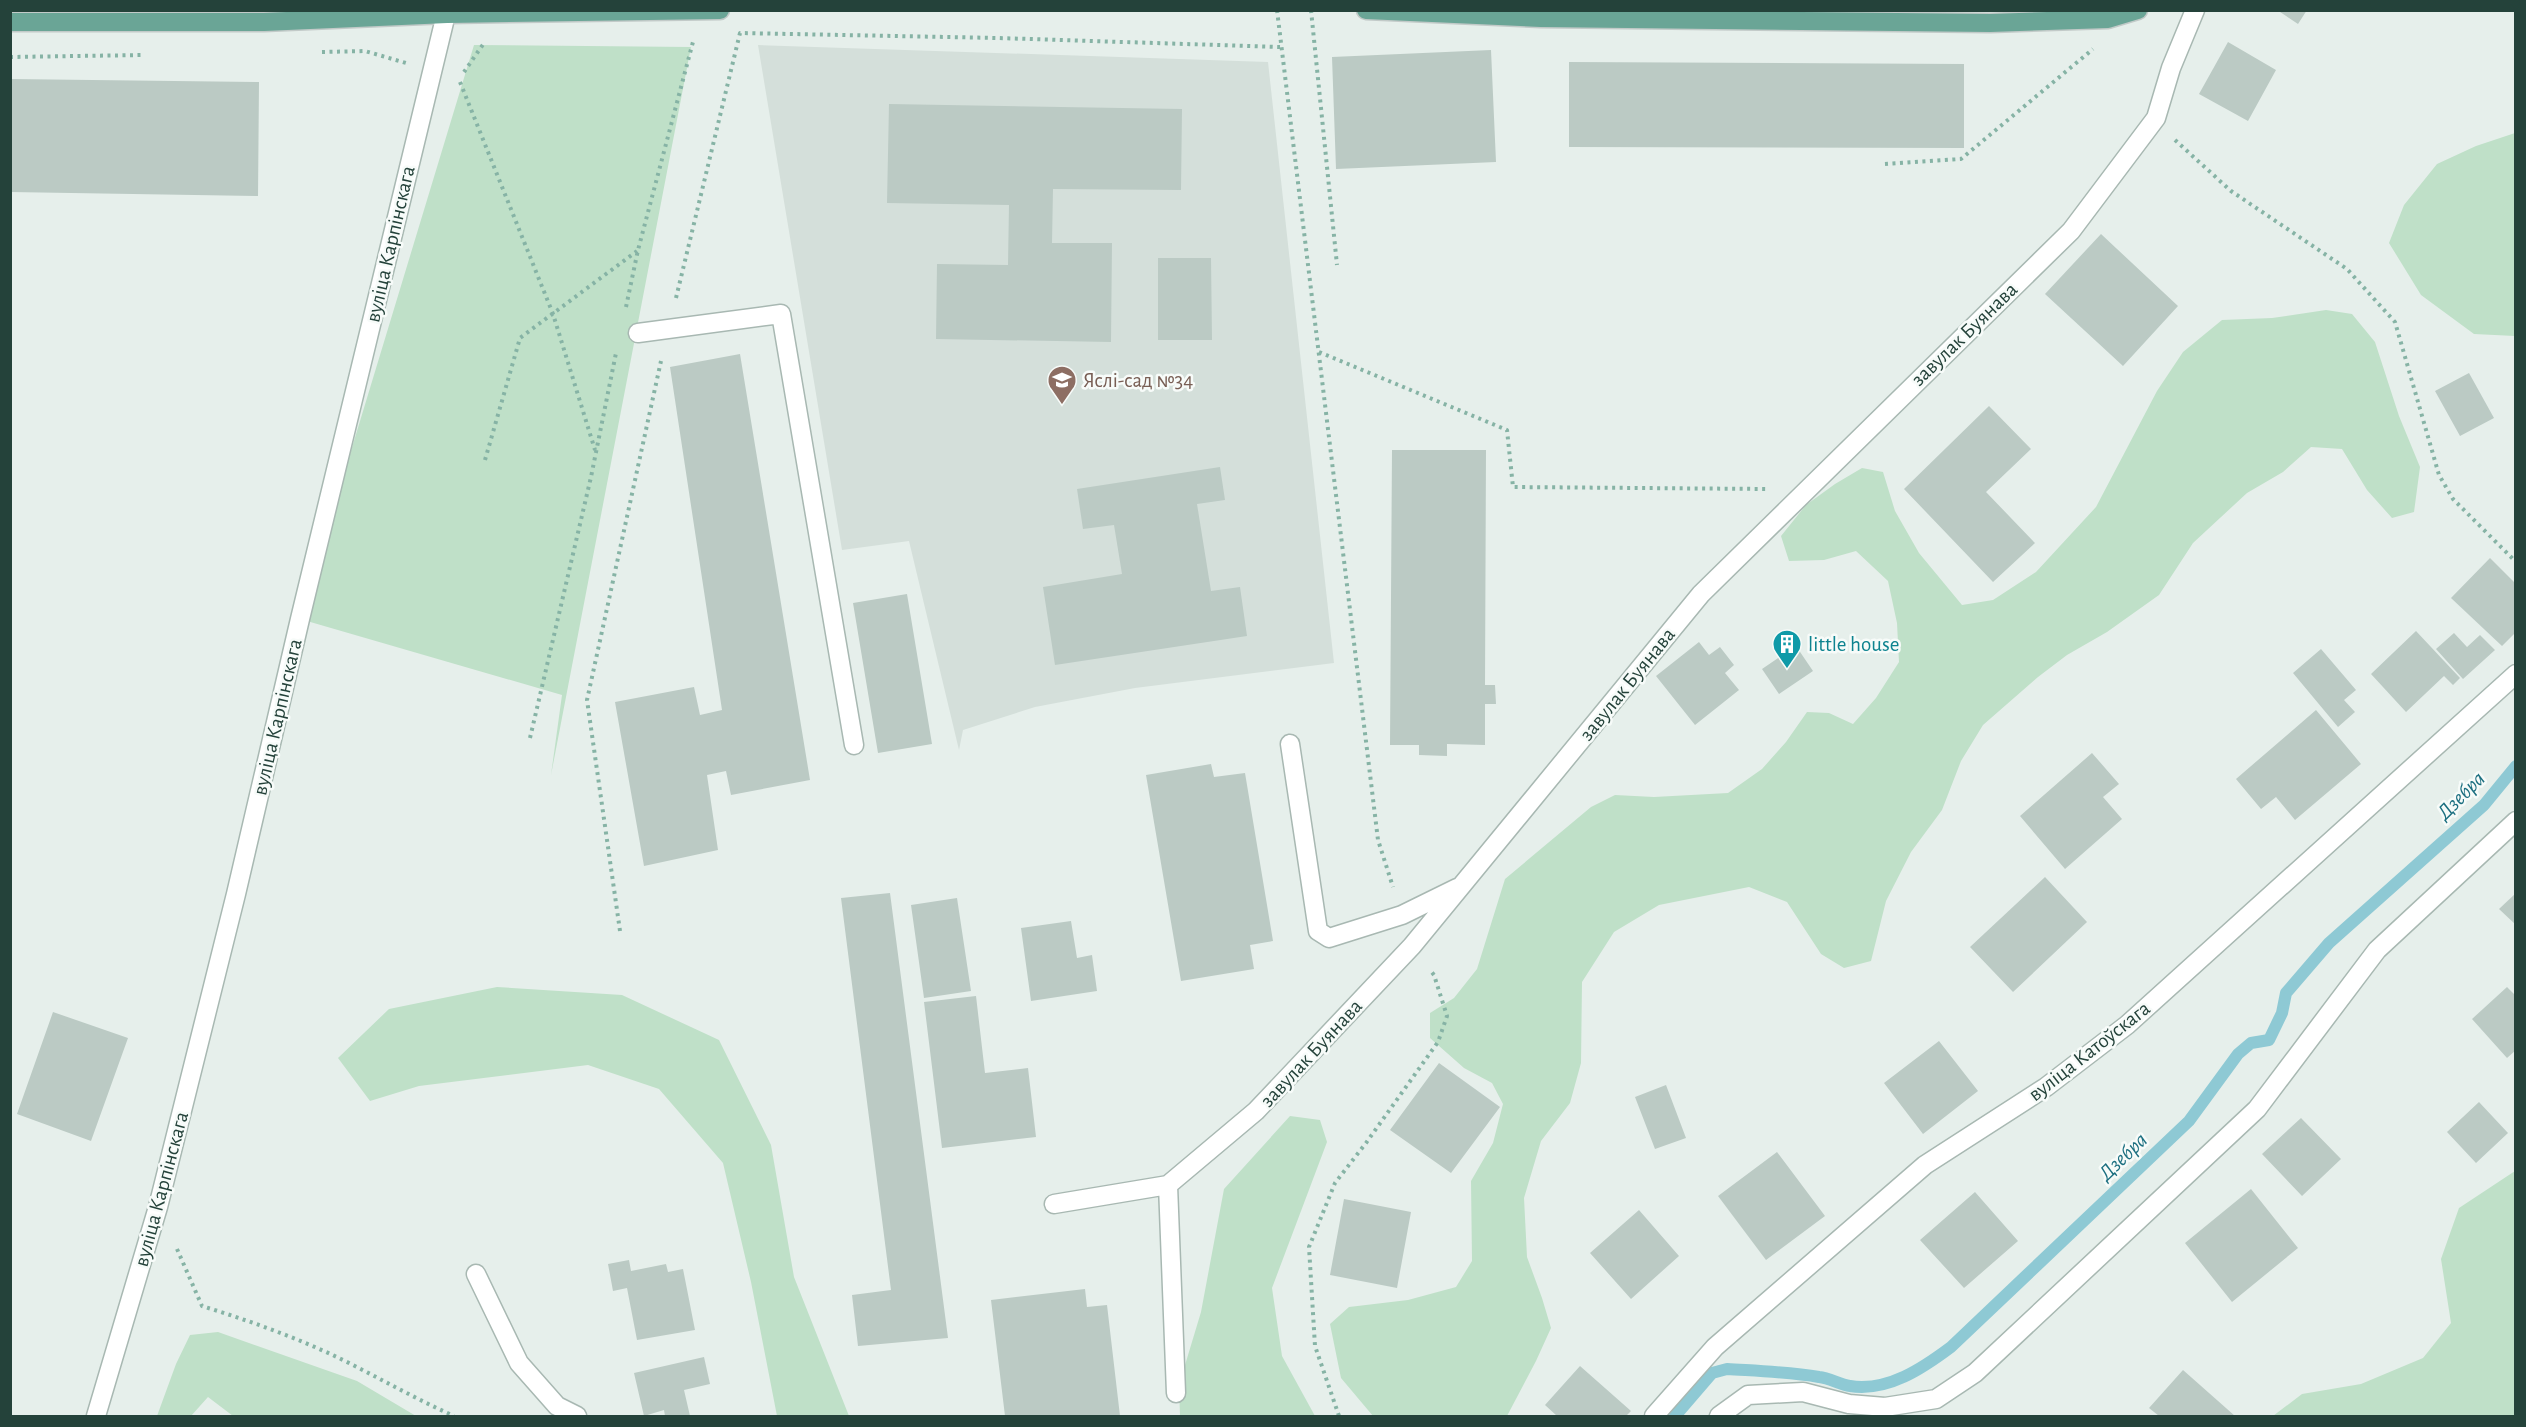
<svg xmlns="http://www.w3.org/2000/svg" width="2526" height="1427" viewBox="0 0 2526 1427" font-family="'Alegreya Sans',sans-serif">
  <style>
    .built { fill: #d4dfda }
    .green { fill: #bfe0c8 }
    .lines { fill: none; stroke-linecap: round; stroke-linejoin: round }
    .stream { stroke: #8ec9d4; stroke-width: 12 }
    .building { fill: #bbcac4 }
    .minor-casing { stroke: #a8b8b2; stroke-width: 21 }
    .major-casing { stroke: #c2cac8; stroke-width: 21 }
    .path { stroke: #86b3a5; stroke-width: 4; stroke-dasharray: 3 4.5; stroke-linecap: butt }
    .minor { stroke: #fff; stroke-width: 18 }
    .major { stroke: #6aa596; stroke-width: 18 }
    .labels { text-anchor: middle; stroke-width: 5; stroke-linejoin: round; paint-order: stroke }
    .street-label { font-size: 21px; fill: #24423a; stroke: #f7fbf9 }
    .education-label { font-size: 21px; fill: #785e54; stroke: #f7fbf9; text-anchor: start }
    .culture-label { font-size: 21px; fill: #0d838f; stroke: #f7fbf9; text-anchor: start }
    .water-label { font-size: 22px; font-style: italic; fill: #1c6f80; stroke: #f7fbf9 }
  </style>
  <rect width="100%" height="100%" fill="#e6efeb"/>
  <path class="built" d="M758,45L1268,62L1334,663L1135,688L1035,707L963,730L959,750L909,541L842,550Z"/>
  <path class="green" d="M474,45L691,47L551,775L562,695L300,619Z
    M2515,133V336L2474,334L2421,295L2389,243L2404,205L2437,164L2476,146Z
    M2326,310L2352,314L2375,342L2399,416L2420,467L2414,512L2392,518L2367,490L2342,449L2311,447L2283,472L2247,493L2193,543L2159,595L2107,632L2067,655L2038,677L1983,725L1961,761L1942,810L1911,852L1886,901L1871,961L1844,968L1821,954L1787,902L1749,887L1659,905L1614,932L1582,982L1581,1063L1570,1103L1541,1141L1524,1198L1527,1257L1542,1298L1551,1328L1536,1361L1507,1416H1373L1341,1378L1330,1324L1349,1307L1408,1300L1456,1287L1472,1261L1471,1181L1493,1143L1503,1104L1492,1083L1464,1068L1430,1038V1013L1454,998L1477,969L1505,879L1591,807L1615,795L1654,797L1728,793L1762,769L1786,742L1807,712L1829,713L1853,724L1876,698L1899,662L1897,623L1888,581L1856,551L1824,560L1789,561L1781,536L1806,505L1835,484L1862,468L1883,472L1895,511L1919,553L1962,605L1993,600L2036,572L2096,507L2157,391L2183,352L2222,320L2272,318Z
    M497,987L622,995L719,1040L771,1145L794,1277L849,1416H777L751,1282L723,1163L659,1089L588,1065L419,1086L370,1101L338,1058L389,1009Z
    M1290,1116L1320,1120L1327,1142L1272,1288L1282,1356L1315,1416H1180L1179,1385L1201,1312L1224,1189Z
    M2515,1171V1416H2273L2302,1394L2361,1384L2423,1358L2451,1323L2441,1259L2459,1208Z
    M218,1332L357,1381L416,1416H233L208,1397L191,1416H157L176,1364L190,1335Z"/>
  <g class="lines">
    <path class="stream" d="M1675,1416L1712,1373L1727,1369C1758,1371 1789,1372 1819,1377C1830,1378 1840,1385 1850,1386C1888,1392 1923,1368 1951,1347L2189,1121L2238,1054L2251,1043L2269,1040L2282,1013L2286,993L2329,943L2484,805L2516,766"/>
  </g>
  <path class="building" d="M2277,10H2307L2298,24Z
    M2228,42L2276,70L2248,121L2199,94Z
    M1491,50L1496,162L1336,169L1332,57Z
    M1569,62L1964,64V148L1569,147Z
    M10,79L259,82L258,196L10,192Z
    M889,104L1182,109L1181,190L1053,189L1052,243H1112L1111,342L936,339L937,264L1008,265L1009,205L887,203Z
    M2101,234L2178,306L2123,366L2045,294Z
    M1158,258H1211L1212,340H1158Z
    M740,354L810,780L731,795L726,771L707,775L718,850L644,866L615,702L694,687L700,715L722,710L670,367Z
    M2469,373L2494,418L2460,436L2435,391Z
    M1989,406L2031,449L1986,492L2035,543L1993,582L1904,489Z
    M1392,450H1486L1485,685H1495L1496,704H1485V745L1447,744V756L1419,755V745H1390Z
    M1220,467L1225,500L1197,504L1211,591L1240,587L1247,636L1055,665L1043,587L1122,574L1114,525L1083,529L1077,489Z
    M2490,558L2516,584V632L2502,646L2451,598Z
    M907,594L932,744L878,753L853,603Z
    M2416,631L2460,678L2453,685L2444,676L2406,712L2371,674Z
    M2454,633L2467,647L2480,635L2495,650L2463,679L2436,649Z
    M1699,642L1709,655L1720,647L1734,665L1725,673L1739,690L1695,725L1656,676Z
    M1796,646L1813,671L1779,694L1762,669Z
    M2321,649L2356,690L2344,700L2355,712L2338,727L2293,673Z
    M2316,710L2361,764L2295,820L2276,797L2261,809L2236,779Z
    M2092,753L2119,784L2103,797L2122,819L2065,869L2020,816Z
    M1211,764L1214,777L1245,773L1273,941L1250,945L1254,969L1181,981L1146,775Z
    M2045,877L2087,922L2013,992L1970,947Z
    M890,893L948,1338L858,1346L852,1295L891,1290L841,898Z
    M2516,893V925L2499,909Z
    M957,898L971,991L924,998L911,905Z
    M1071,921L1077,958L1092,955L1097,991L1031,1001L1021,928Z
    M2507,987L2516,996V1050L2507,1058L2472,1019Z
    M976,996L985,1073L1028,1068L1036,1137L942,1148L924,1002Z
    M53,1012L128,1038L91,1141L17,1114Z
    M1939,1041L1978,1091L1923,1134L1884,1083Z
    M1439,1063L1500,1107L1451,1173L1390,1130Z
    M1666,1085L1686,1138L1655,1149L1635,1097Z
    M2479,1102L2508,1133L2476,1163L2447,1132Z
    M2301,1118L2341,1159L2302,1196L2262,1154Z
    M1777,1152L1825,1216L1766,1260L1718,1196Z
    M2251,1189L2298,1248L2232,1302L2185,1243Z
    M1975,1192L2018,1241L1964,1288L1920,1240Z
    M1344,1199L1411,1212L1397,1288L1330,1275Z
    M1639,1210L1679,1256L1631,1299L1590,1253Z
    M629,1260L631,1271L666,1264L668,1272L683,1269L695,1330L637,1340L627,1288L613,1291L608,1264Z
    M1085,1289L1087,1307L1107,1305L1120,1416H1005L991,1300Z
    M704,1357L710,1384L684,1390L690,1416H665L664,1410L644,1416L634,1373Z
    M1580,1366L1631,1411L1626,1416H1557L1545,1405Z
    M2183,1370L2235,1416H2159L2149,1408Z"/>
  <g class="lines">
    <g class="minor-casing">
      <path id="minor" d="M638,333L781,314L854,745
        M1290,744L1318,931L1329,938L1402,915L1457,888
        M1168,1185L1256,1111L1412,946L1701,594L2071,231L2156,118L2171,68L2195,10
        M1168,1185L1176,1393
        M1054,1204L1168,1185
        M476,1274L519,1363L557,1406L577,1416
        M96,1416L158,1207L236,894L300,619L447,10
        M1654,1416L1715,1347L1925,1165L2046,1087L2127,1025L2516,674
        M1719,1416L1748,1395L1803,1392L1849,1404L1885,1407L1936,1399L1975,1373L2257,1109L2377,950L2516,821"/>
    </g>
    <g class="major-casing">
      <path id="major" d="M1366,10L1541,18L1990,23L2108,19L2138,10
        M10,22H264L447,14L720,10"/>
    </g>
    <path class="path" d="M1277,10L1378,840L1393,887
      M1311,10L1337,265
      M322,52L365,51L406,63
      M10,57L143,55
      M464,72L484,43
      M460,82L553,314L595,450
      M2175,140L2231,191L2347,269L2395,322L2439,475L2453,499L2516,562
      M1885,164L1961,159L2093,49
      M676,298L740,33L998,38L1280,47
      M626,307L638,250L694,38
      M1319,352L1507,430L1513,487L1766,489
      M485,460L520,338L637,251
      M530,738L591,477L616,353
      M620,931L587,700L661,361
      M177,1249L202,1306C250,1321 298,1338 343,1360C381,1379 416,1399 454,1416
      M1339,1416L1315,1346L1309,1247L1335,1183L1366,1143L1438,1042L1447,1016L1434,975L1430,970"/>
    <use href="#minor" class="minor"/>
    <use href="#major" class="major"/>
  </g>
  <defs>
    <g id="school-pin" transform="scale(1.5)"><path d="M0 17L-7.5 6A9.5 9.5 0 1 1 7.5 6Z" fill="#8d6e63" stroke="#f7fbf9"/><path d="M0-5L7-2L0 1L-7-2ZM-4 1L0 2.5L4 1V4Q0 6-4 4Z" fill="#fff"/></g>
    <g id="building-pin" transform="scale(1.5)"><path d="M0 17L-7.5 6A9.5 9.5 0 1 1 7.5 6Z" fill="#0f9aa8" stroke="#f7fbf9"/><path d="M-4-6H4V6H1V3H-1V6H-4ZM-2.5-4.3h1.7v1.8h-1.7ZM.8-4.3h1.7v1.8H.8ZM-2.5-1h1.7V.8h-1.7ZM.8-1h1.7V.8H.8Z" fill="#fff"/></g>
  </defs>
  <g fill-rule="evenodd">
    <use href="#school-pin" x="1062" y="380"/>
    <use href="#building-pin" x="1787" y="644"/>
  </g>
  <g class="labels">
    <g class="street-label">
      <text transform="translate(390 244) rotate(-77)" y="7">вуліца Карпінскага</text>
      <text transform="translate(1964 334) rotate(-44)" y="7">завулак Буянава</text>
      <text transform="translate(1627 684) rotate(-51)" y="7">завулак Буянава</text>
      <text transform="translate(277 717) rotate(-77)" y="7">вуліца Карпінскага</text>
      <text transform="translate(2089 1051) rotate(-38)" y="7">вуліца Катоўскага</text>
      <text transform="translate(1311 1053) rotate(-47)" y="7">завулак Буянава</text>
      <text transform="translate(161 1189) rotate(-75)" y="7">вуліца Карпінскага</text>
    </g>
    <g class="education-label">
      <text x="1083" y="387">Яслі-сад №34</text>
    </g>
    <g class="culture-label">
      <text x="1808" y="651">little house</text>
    </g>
    <g class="water-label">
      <text transform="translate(2460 795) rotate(-45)" y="8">Дзебра</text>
      <text transform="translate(2122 1156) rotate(-44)" y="8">Дзебра</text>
    </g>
  </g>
  <rect width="2526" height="1427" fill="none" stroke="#24423a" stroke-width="24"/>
</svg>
